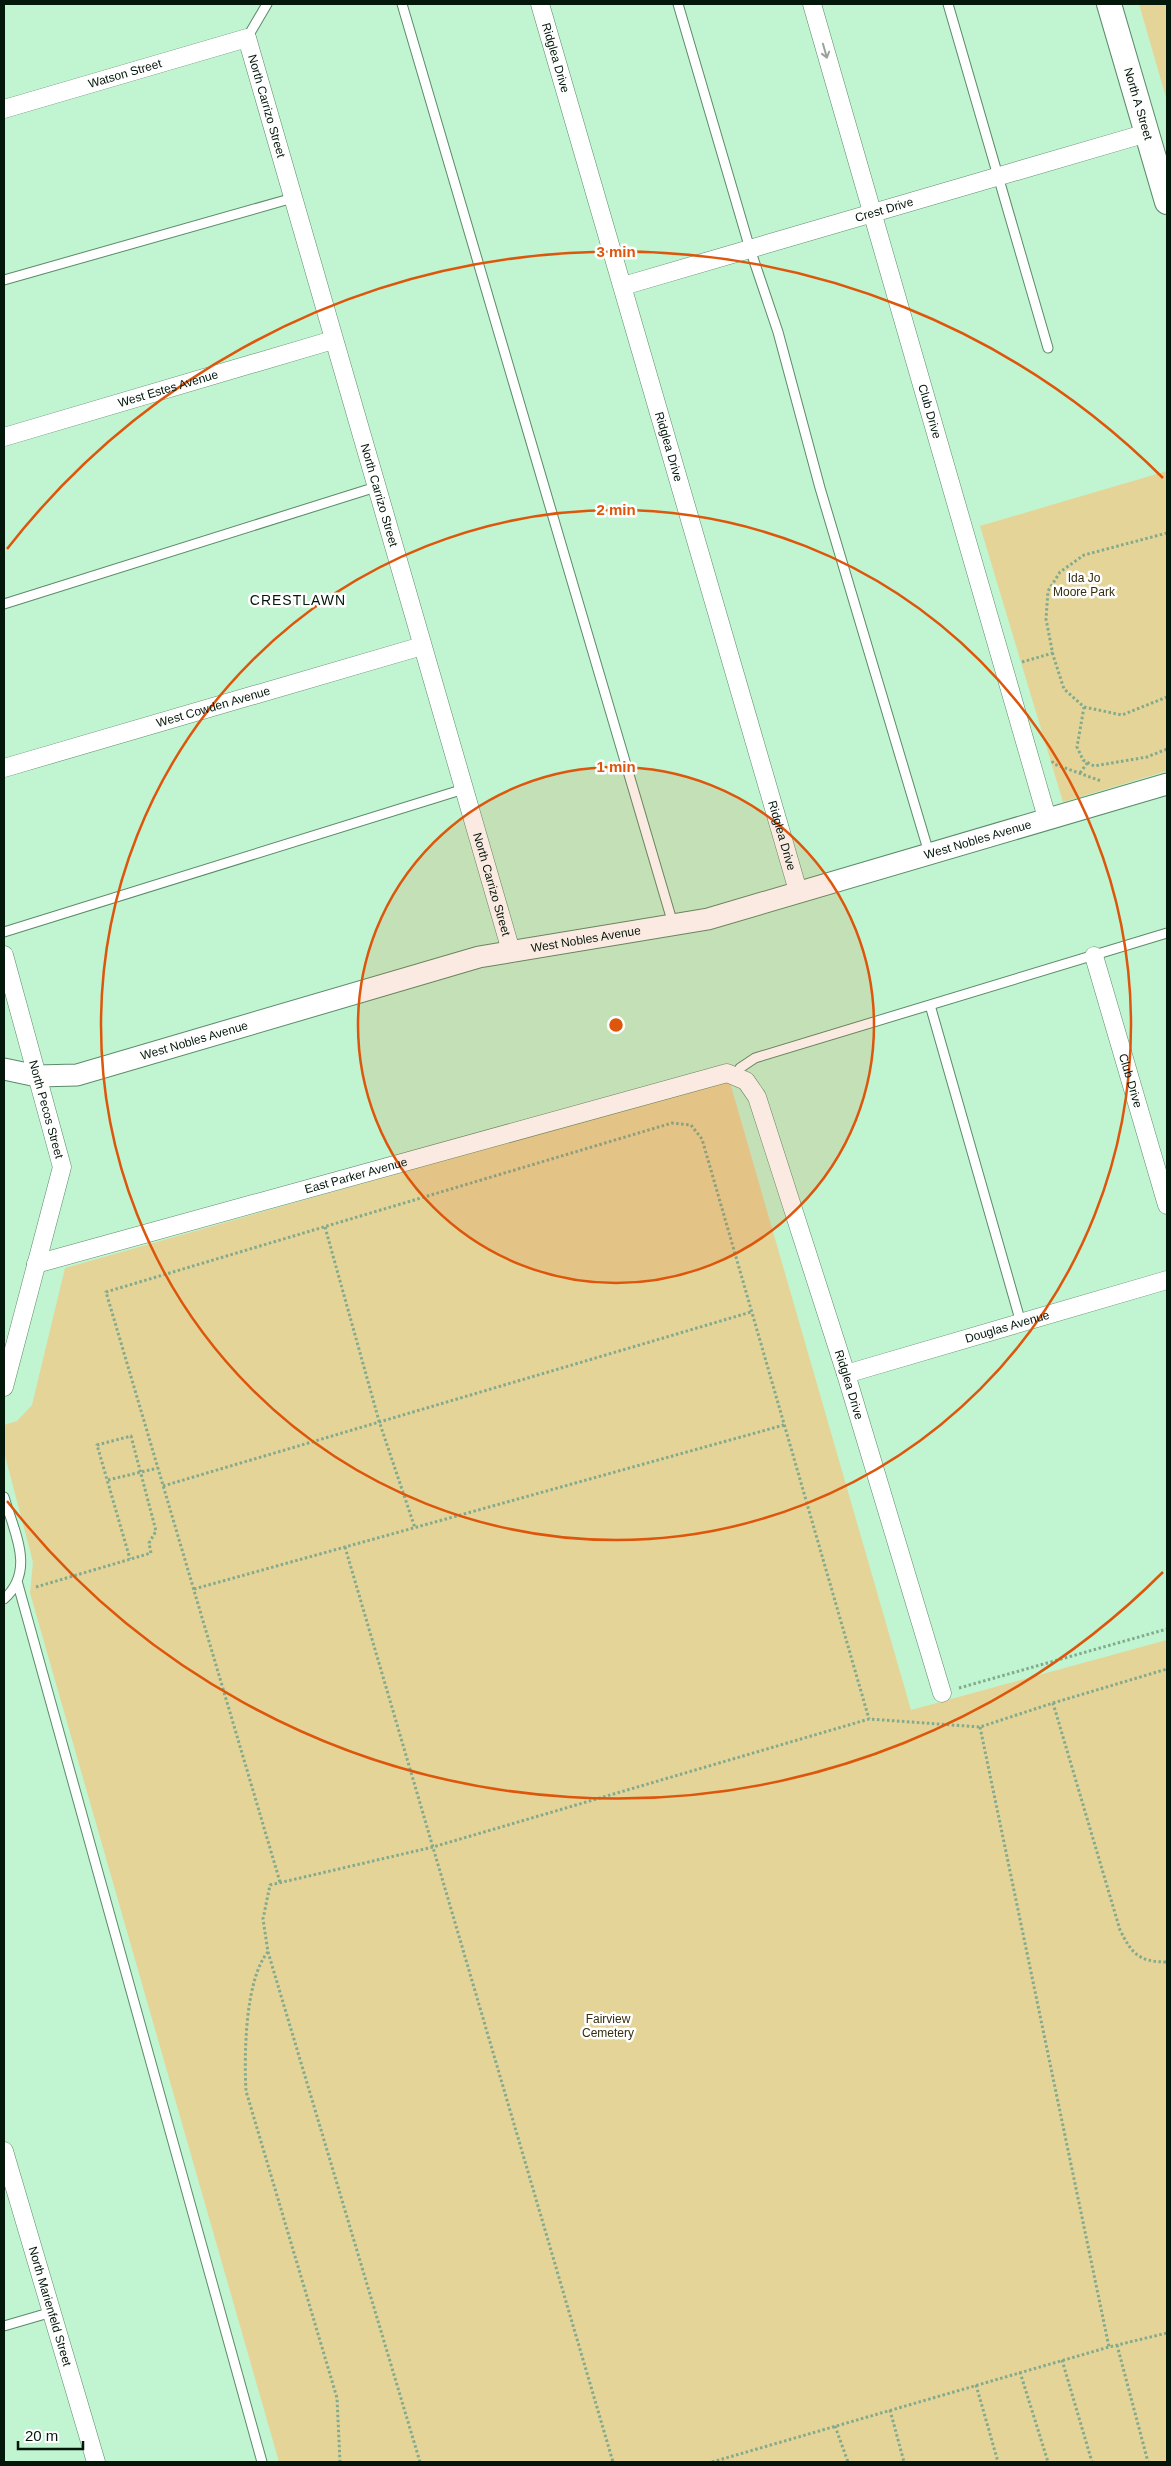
<svg xmlns="http://www.w3.org/2000/svg" width="1171" height="2466" viewBox="0 0 1171 2466" font-family="Arial,sans-serif">
  <style>
    .green { fill: #e5d498 }
    .lines { fill: none; stroke-linecap: round; stroke-linejoin: round }
    .service-casing { stroke: #5b8b6a; stroke-width: 11 }
    .minor-casing { stroke: #5b8b6a; stroke-width: 19 }
    .tertiary-casing { stroke: #5b8b6a; stroke-width: 23 }
    .secondary-casing { stroke: #5b8b6a; stroke-width: 26 }
    .path { stroke: #82aa8e; stroke-width: 3; stroke-dasharray: 2.5 2.5; stroke-linecap: butt }
    .service { stroke: #fff; stroke-width: 9 }
    .minor { stroke: #fff; stroke-width: 18 }
    .tertiary { stroke: #fff; stroke-width: 21 }
    .secondary { stroke: #fff; stroke-width: 24 }
    .oneway { stroke: #9ba29d }
    .ring { fill: none; stroke: #dd560c; stroke-width: 2.5 }
    .labels { text-anchor: middle; stroke-width: 5; stroke-linejoin: round; paint-order: stroke }
    .street-label { font-size: 12px; fill: #04170b; stroke: #fff }
    .park-label { font-size: 12px; fill: #362d0c; stroke: #fff }
    .neighbourhood-label { font-size: 14px; letter-spacing: 1px; fill: #04170b; stroke: #fff }
    .centre { fill: #dd560c; stroke: #fff; stroke-width: 2.5 }
    .ring-label { font-size: 15px; text-anchor: middle; font-weight: bold; fill: #dd560c; stroke: #fff; stroke-width: 5; stroke-linejoin: round; paint-order: stroke }
  </style>
  <rect width="100%" height="100%" fill="#c1f4d0"/>
  <path class="green" d="M1139,4H1167V101Z
    M1167,471V771L1063,802L980,526Z
    M729,1079L911,1710L1167,1640V2462H279L30,1593L33,1562L4,1452V1425L17,1421L32,1405L65,1268Z"/>
  <g class="lines">
    <g class="service-casing">
      <path id="service" d="M402,4C490,311 584,617 673,924
        M678,4L750,249L778,332L820,488L929,853
        M948,4L1048,348
        M247,38L267,4
        M4,280L293,198
        M4,604L376,487
        M4,932L464,789
        M930,1005L1021,1323
        M735,1077L740,1068L755,1058L1167,933
        M4,1497C14,1532 36,1570 4,1599
        M17,1581L262,2462
        M4,2326L52,2312"/>
    </g>
    <g class="minor-casing">
      <g id="minor">
        <path id="s1" d="M540,4L798,891"/>
        <path id="s2" d="M812,4L1047,818"/>
        <path id="s3" d="M4,109L247,38L511,951"/>
        <path id="s4" d="M623,286L1147,133"/>
        <path id="s5" d="M4,437L333,340"/>
        <path id="s6" d="M4,768L422,646"/>
        <path id="s7" d="M4,955L62,1167L4,1387"/>
        <path id="s8" d="M1094,956L1167,1205"/>
        <path id="s9" d="M36,1264L727,1073L746,1081L757,1097L846,1374L942,1693"/>
        <path id="s10" d="M846,1374L1167,1280"/>
        <path id="s11" d="M4,2151L96,2462"/>
      </g>
    </g>
    <g class="tertiary-casing">
      <g id="tertiary">
        <path id="s12" d="M4,1069L37,1076L77,1075L479,957L708,919L1167,784"/>
      </g>
    </g>
    <g class="secondary-casing">
      <g id="secondary">
        <path id="s13" d="M1109,4L1167,202"/>
      </g>
    </g>
    <path class="path" d="M1167,533L1084,555L1060,572L1048,591L1046,619L1053,655L1064,689L1084,707L1077,747L1083,760L1094,766L1147,757L1167,749
      M1022,662L1053,653
      M1084,707L1122,715L1167,697
      M1052,761L1054,764L1101,781
      M1080,773L1088,762
      M325,1227L379,1421L415,1528
      M108,1480L158,1468
      M163,1486L751,1312
      M345,1547L613,2462
      M36,1587L151,1553L149,1543L156,1531L131,1436L97,1445L130,1559
      M194,1589L784,1425
      M959,1688L1167,1629
      M1053,1703L1167,1669
      M980,1727L1109,2347
      M280,1882L106,1292L672,1123L691,1125L702,1139L869,1719
      M268,1952C245,1979 244,2055 246,2091L337,2398L340,2462
      M1117,2345L1148,2462
      M1062,2360L1092,2462
      M1020,2372L1048,2462
      M976,2385L998,2462
      M890,2410L904,2462
      M835,2426L848,2462
      M420,2462L268,1952L263,1919L270,1885L433,1847L869,1719L980,1727L1053,1703L1120,1930C1132,1954 1139,1962 1167,1962
      M712,2462L1109,2347L1167,2333"/>
    <use href="#service" class="service"/>
    <use href="#minor" class="minor"/>
    <use href="#tertiary" class="tertiary"/>
    <use href="#secondary" class="secondary"/>
  </g>
  <defs><path id="oneway-shaft" d="M-6 0H5M1.5-3L5.5 0L1.5 3" fill="none" stroke-width="1.6" stroke-linecap="round" stroke-linejoin="round" transform="scale(1.25)"/></defs>
  <use class="oneway" href="#oneway-shaft" transform="translate(825 51) rotate(74)"/>
  <circle cx="616" cy="1025" r="258" fill="#dd560c" fill-opacity=".12"/>
  <g class="ring">
    <circle cx="616" cy="1025" r="258"/>
    <circle cx="616" cy="1025" r="515"/>
    <path d="M1163 1572A773 773 0 0 1 7 1501M7 549A773 773 0 0 1 1163 478"/>
  </g>
  <g class="labels">
    <g class="street-label">
      <text dy="4" stroke="none"><textPath href="#s1" startOffset="56">Ridglea Drive</textPath></text>
      <text dy="4" stroke="none"><textPath href="#s3" startOffset="126">Watson Street</textPath></text>
      <text dy="4" stroke="none"><textPath href="#s13" startOffset="104">North A Street</textPath></text>
      <text dy="4" stroke="none"><textPath href="#s3" startOffset="324">North Carrizo Street</textPath></text>
      <text dy="4" stroke="none"><textPath href="#s4" startOffset="272">Crest Drive</textPath></text>
      <text dy="4" stroke="none"><textPath href="#s5" startOffset="171">West Estes Avenue</textPath></text>
      <text dy="4" stroke="none"><textPath href="#s2" startOffset="424">Club Drive</textPath></text>
      <text dy="4" stroke="none"><textPath href="#s1" startOffset="461">Ridglea Drive</textPath></text>
      <text dy="4" stroke="none"><textPath href="#s3" startOffset="729">North Carrizo Street</textPath></text>
      <text dy="4" stroke="none"><textPath href="#s6" startOffset="218">West Cowden Avenue</textPath></text>
      <text dy="4" stroke="none"><textPath href="#s1" startOffset="866">Ridglea Drive</textPath></text>
      <text dy="4" stroke="none"><textPath href="#s12" startOffset="1006">West Nobles Avenue</textPath></text>
      <text dy="4" stroke="none"><textPath href="#s3" startOffset="1134">North Carrizo Street</textPath></text>
      <text dy="4" stroke="none"><textPath href="#s12" startOffset="601">West Nobles Avenue</textPath></text>
      <text dy="4" stroke="none"><textPath href="#s12" startOffset="196">West Nobles Avenue</textPath></text>
      <text dy="4" stroke="none"><textPath href="#s8" startOffset="130">Club Drive</textPath></text>
      <text dy="4" stroke="none"><textPath href="#s7" startOffset="160">North Pecos Street</textPath></text>
      <text dy="4" stroke="none"><textPath href="#s9" startOffset="332">East Parker Avenue</textPath></text>
      <text dy="4" stroke="none"><textPath href="#s10" startOffset="168">Douglas Avenue</textPath></text>
      <text dy="4" stroke="none"><textPath href="#s9" startOffset="1059">Ridglea Drive</textPath></text>
      <text dy="4" stroke="none"><textPath href="#s11" startOffset="162">North Marienfeld Street</textPath></text>
    </g>
    <g class="park-label">
      <text x="1084" y="582">Ida Jo<tspan x="1084" dy="14">Moore Park</tspan></text>
      <text x="608" y="2023">Fairview<tspan x="608" dy="14">Cemetery</tspan></text>
    </g>
    <g class="neighbourhood-label">
      <text x="298" y="605">CRESTLAWN</text>
    </g>
  </g>
  <circle cx="616" cy="1025" r="8" class="centre"/>
  <g class="ring-label">
    <text x="616" y="257">3 min</text>
    <text x="616" y="515">2 min</text>
    <text x="616" y="772">1 min</text>
  </g>
  <rect width="1171" height="2466" fill="none" stroke="#04170b" stroke-width="10"/>
  <path d="M18 2441v8h65v-8" fill="none" stroke="#04170b" stroke-width="2.5"/>
  <text x="25" y="2441" font-size="15" fill="#04170b" stroke="#ffffff" stroke-width="4" paint-order="stroke">20 m</text>
</svg>
